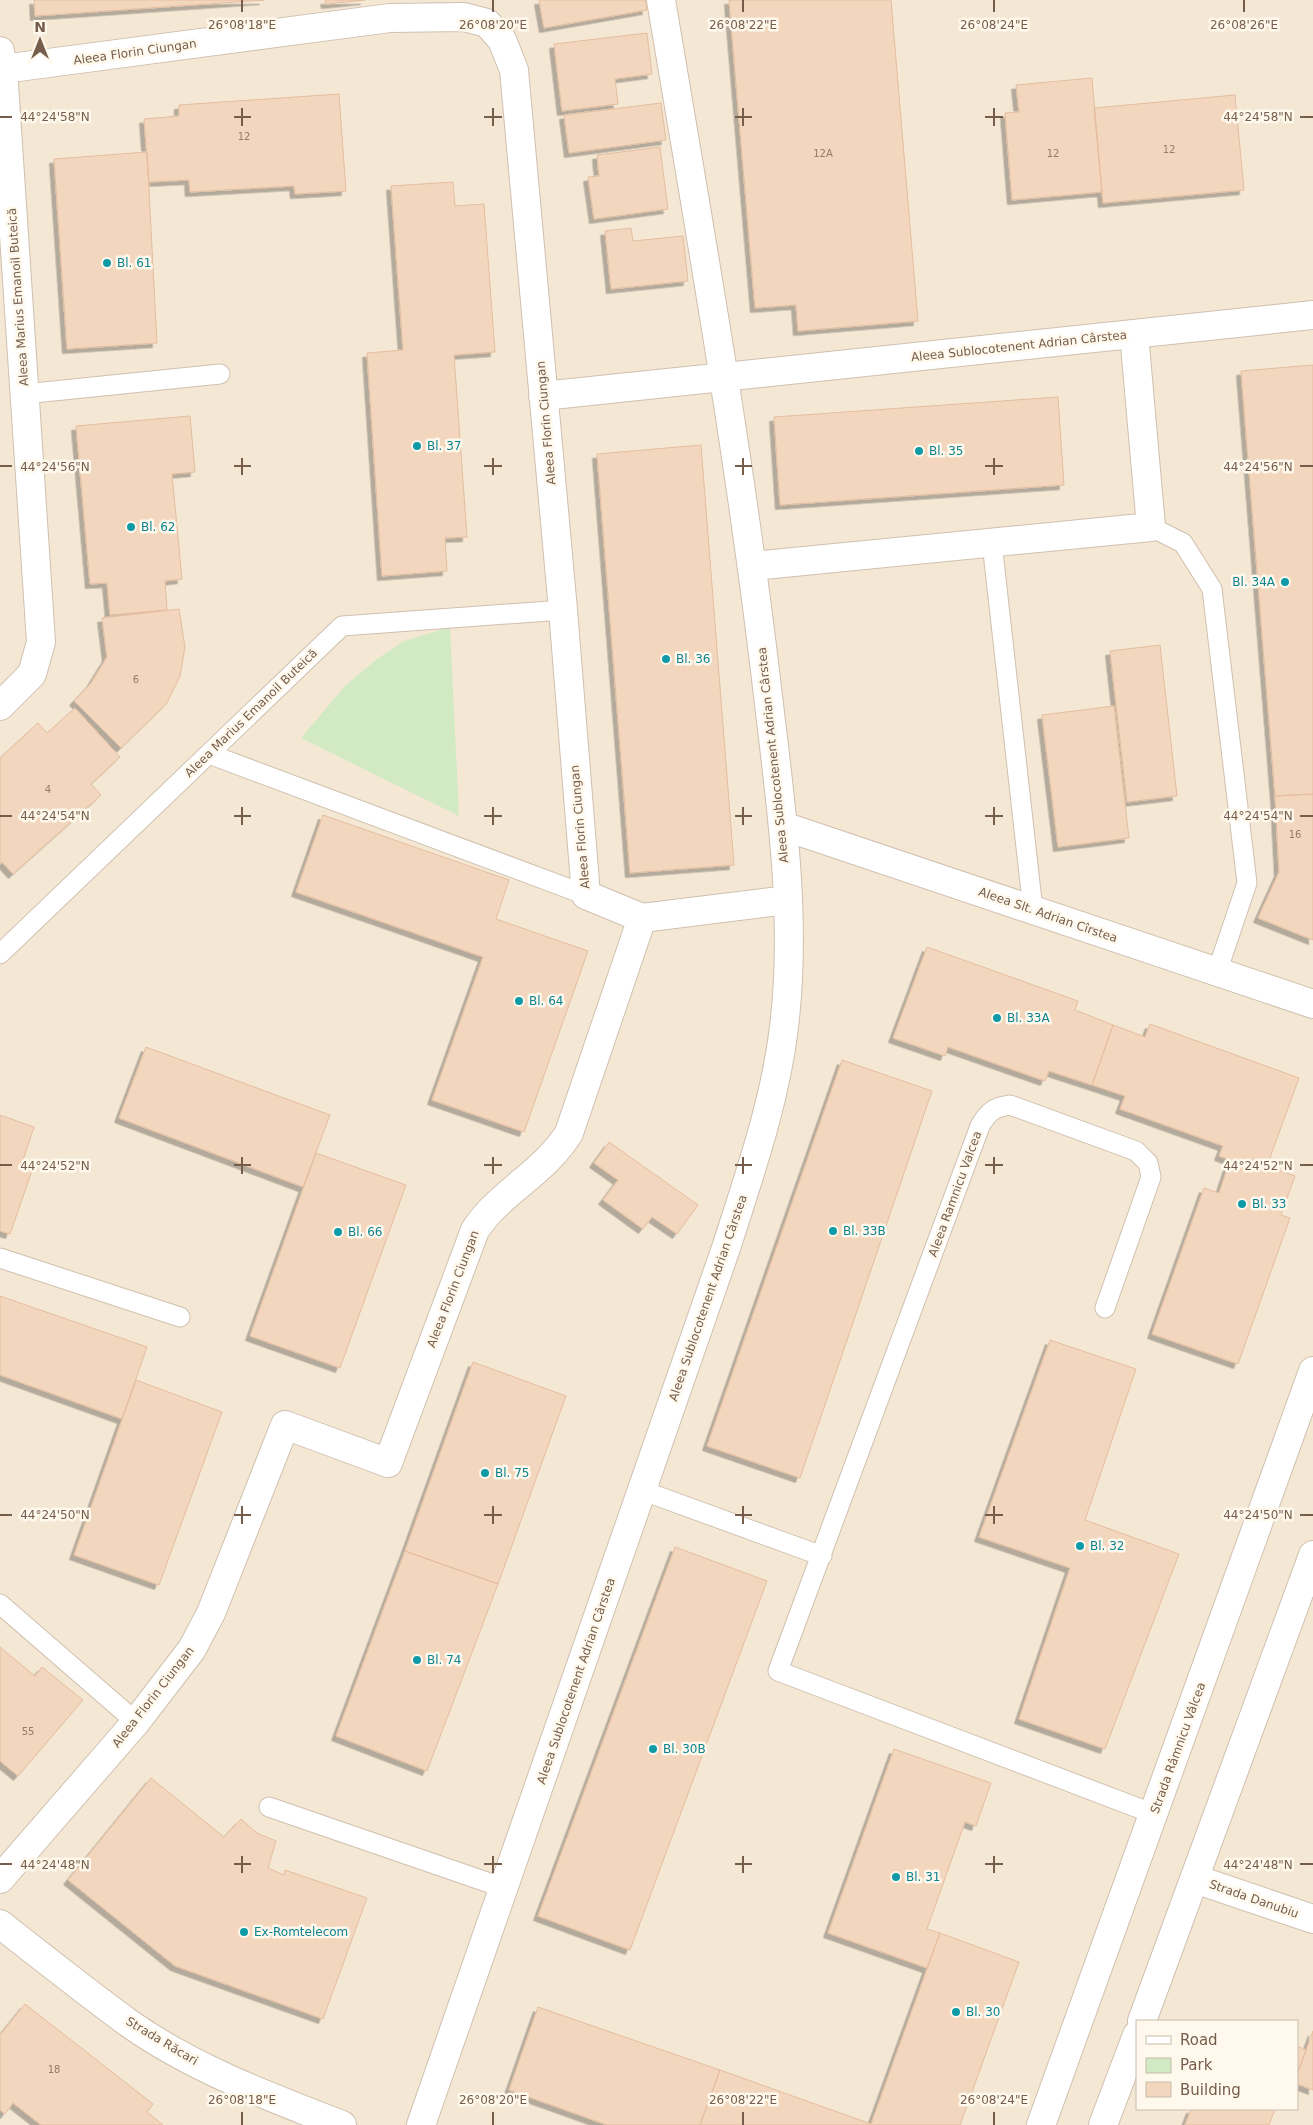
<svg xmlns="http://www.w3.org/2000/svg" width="1313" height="2125" viewBox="0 0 1313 2125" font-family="'DejaVu Sans',sans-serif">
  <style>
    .residential { fill: #f4e8d5; fill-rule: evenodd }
    .green { fill: #d1eac4 }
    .building { fill: #f2d6be; stroke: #e5bd9e; filter: url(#shadow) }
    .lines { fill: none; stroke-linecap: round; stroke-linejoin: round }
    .service-casing { stroke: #d0c0af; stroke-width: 21 }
    .minor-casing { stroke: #d0c0af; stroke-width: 30 }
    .tertiary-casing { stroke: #d0c0af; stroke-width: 30 }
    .service { stroke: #fff; stroke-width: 19 }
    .minor { stroke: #fff; stroke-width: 28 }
    .tertiary { stroke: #fff; stroke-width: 28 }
    .ticks { fill: none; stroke: #765d4b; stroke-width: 2 }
    .culture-dot { fill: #0f9aa8; stroke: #fff9ed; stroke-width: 2 }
    .labels { text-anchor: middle; stroke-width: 5; stroke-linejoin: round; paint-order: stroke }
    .number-label { font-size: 10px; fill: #957b68 }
    .street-label { font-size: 12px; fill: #765d4b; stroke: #fff9ed }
    .culture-label { font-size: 12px; fill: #0d838f; stroke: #fff9ed; text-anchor: start }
    .ticks-label { font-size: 12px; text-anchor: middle; fill: #765d4b; stroke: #fff9ed; stroke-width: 5; stroke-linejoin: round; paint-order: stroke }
  </style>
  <defs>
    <filter id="shadow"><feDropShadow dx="-4.5" dy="4.5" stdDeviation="0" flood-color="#0004"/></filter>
  </defs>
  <rect width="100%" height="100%" fill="#fcf5e6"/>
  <path class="residential" d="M0,0H1313V2125H0ZM1137,2021H1297V2109H1137Z"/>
  <path class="green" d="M450,627L459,816L301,738L346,685L377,659L404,641Z"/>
  <path class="building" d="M34,0H264L35,16Z
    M325,0H365L326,4Z
    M539,0H645L647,10L544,28Z
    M729,0H891L918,321L798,331L796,305L755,308Z
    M647,33L652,74L615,79L618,104L562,111L554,44Z
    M1092,78L1102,192L1012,200L1005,113L1019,112L1016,85Z
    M339,94L346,191L295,194L294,186L190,192L189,180L149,182L144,119L179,116V105Z
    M1235,95L1244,190L1103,203L1094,108Z
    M661,103L666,140L569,153L564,115Z
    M660,147L668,209L594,219L588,177L599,176L597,155Z
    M147,152L157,343L67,349L54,159Z
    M453,182L455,206L484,204L495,352L454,355L467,537L445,538L447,571L382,576L367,353L403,350L391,186Z
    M631,228L633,241L683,236L688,281L611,289L605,231Z
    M1313,365V794L1275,796L1241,371Z
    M1058,397L1064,485L780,505L774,417Z
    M190,416L195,472L172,474L182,579L165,581L167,610L110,615L107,583L90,584L76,426Z
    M701,445L734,865L630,873L597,454Z
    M179,609L185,647L180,676L167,703L121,748L74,701L91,683L107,657L102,618Z
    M1160,645L1177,796L1127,802L1110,651Z
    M1114,706L1129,838L1058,847L1042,715Z
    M75,708L120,757L91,784L101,795L13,874L2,862L0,865V758L38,723L47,733Z
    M1313,794V940L1258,918L1279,872L1275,796Z
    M323,815L509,880L496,919L588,951L524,1132L432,1100L483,957L296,892Z
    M927,947L1078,1001L1075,1010L1113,1025L1092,1085L1049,1071L1045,1081L948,1047L945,1056L893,1038Z
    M1150,1024L1299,1078L1267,1166L1295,1176L1281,1215L1290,1218L1238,1364L1152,1334L1204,1188L1219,1193L1230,1160L1219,1156L1223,1146L1120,1109L1125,1096L1092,1085L1113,1025L1145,1037Z
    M146,1047L330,1115L303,1187L119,1118Z
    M842,1060L932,1091L800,1478L707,1446Z
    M0,1115L34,1127L22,1163L33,1168L10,1234L0,1231Z
    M609,1142L698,1205L677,1234L652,1217L643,1229L603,1200L618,1180L594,1163Z
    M316,1153L406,1185L340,1368L250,1336Z
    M0,1296L147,1347L122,1419L0,1375Z
    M1050,1340L1136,1369L1085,1520L1179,1554L1105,1749L1019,1719L1070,1568L979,1537Z
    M473,1362L566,1396L498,1584L405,1551Z
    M136,1380L222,1412L159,1585L74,1555Z
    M675,1547L767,1581L630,1950L538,1916Z
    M405,1551L498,1584L427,1771L336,1736Z
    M0,1647L35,1676L42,1667L83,1700L18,1776L0,1761Z
    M894,1749L991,1783L976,1826L965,1822L927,1929L940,1933L927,1968L828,1933Z
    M151,1778L224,1837L241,1819L257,1833L276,1841L268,1868L284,1875L285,1870L367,1898L323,2019L175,1966L68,1880Z
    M940,1933L1019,1962L960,2125H700L720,2070L871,2124Z
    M25,2004L153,2104L147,2112L163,2125H41L13,2103L5,2114L0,2110V2035Z
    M538,2007L720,2070L700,2125H607L509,2090Z
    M1313,2031V2090L1297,2084V2075Z
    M1297,2046L1306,2050L1297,2075Z
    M1191,2109H1275L1269,2125H1185Z"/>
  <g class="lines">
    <g class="service-casing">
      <path id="service" d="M24,394L220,374
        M1151,527L1183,543L1212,589L1247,883L1217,972
        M992,543L1033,910
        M209,754L586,895
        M0,954L342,626L563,610
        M0,1258L180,1317
        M1105,1308L1151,1177L1148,1163L1136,1151L1010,1105C994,1107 988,1112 980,1126L778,1671L1154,1814
        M641,1490L822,1556
        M0,1604L136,1722
        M269,1807L504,1888"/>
    </g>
    <g class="minor-casing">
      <path id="minor" d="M3,69L390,18L464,17L487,23L502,40L514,70L563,610L586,895L642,918L787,900
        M543,396L1313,315
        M753,566L1151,527L1134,334
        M0,706L32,674L41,642L3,69L0,51
        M783,826L1313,1004
        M0,1879L136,1722L192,1649L211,1613L285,1425L388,1463L475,1230C480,1223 486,1215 492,1209C518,1183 549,1165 569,1133L642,918
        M1195,1879L1313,1919
        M0,1924C43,1958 86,1992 130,2024C194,2069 270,2097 342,2125
        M421,2125L726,1248C749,1176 775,1103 784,1027C798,912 779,792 766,679C739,451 699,226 661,0"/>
    </g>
    <g class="tertiary-casing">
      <path id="tertiary" d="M1142,2021L1313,1555
        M1041,2125L1313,1371
        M1103,2125L1137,2035"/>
    </g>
    <use href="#service" class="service"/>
    <use href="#minor" class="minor"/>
    <use href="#tertiary" class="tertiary"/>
  </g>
  <path class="ticks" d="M242,0V12M493,0V12M743,0V12M994,0V12M1244,0V12M242,108V126M493,108V126M743,108V126M994,108V126M0,117H12M234,117H251M484,117H502M735,117H752M985,117H1003M1300,117H1313M242,458V475M493,458V475M743,458V475M994,458V475M0,466H12M234,466H251M484,466H502M735,466H752M985,466H1003M1300,466H1313M242,807V825M493,807V825M743,807V825M994,807V825M0,816H12M234,816H251M484,816H502M735,816H752M985,816H1003M1300,816H1313M242,1157V1174M493,1157V1174M743,1157V1174M994,1157V1174M0,1165H12M234,1165H251M484,1165H502M735,1165H752M985,1165H1003M1300,1165H1313M242,1506V1524M493,1506V1524M743,1506V1524M994,1506V1524M0,1515H12M234,1515H251M484,1515H502M735,1515H752M985,1515H1003M1300,1515H1313M242,1856V1873M493,1856V1873M743,1856V1873M994,1856V1873M0,1864H12M234,1864H251M484,1864H502M735,1864H752M985,1864H1003M1300,1864H1313M242,2112V2125M493,2112V2125M743,2112V2125M994,2112V2125"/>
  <g class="culture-dot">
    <circle cx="107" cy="263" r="5"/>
    <circle cx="417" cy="446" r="5"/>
    <circle cx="919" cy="451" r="5"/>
    <circle cx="131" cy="527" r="5"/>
    <circle cx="1285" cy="582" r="5"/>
    <circle cx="666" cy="659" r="5"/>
    <circle cx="519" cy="1001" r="5"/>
    <circle cx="997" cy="1018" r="5"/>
    <circle cx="1242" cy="1204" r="5"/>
    <circle cx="833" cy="1231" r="5"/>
    <circle cx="338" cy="1232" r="5"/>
    <circle cx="485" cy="1473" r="5"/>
    <circle cx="1080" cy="1546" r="5"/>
    <circle cx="417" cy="1660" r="5"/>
    <circle cx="653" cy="1749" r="5"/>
    <circle cx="896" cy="1877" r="5"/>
    <circle cx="244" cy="1932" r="5"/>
    <circle cx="956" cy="2012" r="5"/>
  </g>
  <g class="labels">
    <g class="number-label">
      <text x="244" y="140">12</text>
      <text x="1169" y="153">12</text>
      <text x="823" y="157">12A</text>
      <text x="1053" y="157">12</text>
      <text x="136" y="683">6</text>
      <text x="48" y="793">4</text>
      <text x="1295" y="838">16</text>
      <text x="28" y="1735">55</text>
      <text x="54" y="2073">18</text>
    </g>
    <g class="street-label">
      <text transform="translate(135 52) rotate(-8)" y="4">Aleea Florin Ciungan</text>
      <text transform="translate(18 297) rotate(-94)" y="4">Aleea Marius Emanoil Buteică</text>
      <text transform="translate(1019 346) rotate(-6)" y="4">Aleea Sublocotenent Adrian Cârstea</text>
      <text transform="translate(546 423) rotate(-95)" y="4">Aleea Florin Ciungan</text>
      <text transform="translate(251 713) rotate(-44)" y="4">Aleea Marius Emanoil Buteică</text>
      <text transform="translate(773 755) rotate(-96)" y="4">Aleea Sublocotenent Adrian Cârstea</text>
      <text transform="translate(580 827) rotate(-95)" y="4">Aleea Florin Ciungan</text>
      <text transform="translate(1048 915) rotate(19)" y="4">Aleea Slt. Adrian Cîrstea</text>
      <text transform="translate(955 1194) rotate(-70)" y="4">Aleea Ramnicu Valcea</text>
      <text transform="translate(453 1289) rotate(-69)" y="4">Aleea Florin Ciungan</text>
      <text transform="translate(708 1298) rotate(-71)" y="4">Aleea Sublocotenent Adrian Cârstea</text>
      <text transform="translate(576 1681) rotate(-71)" y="4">Aleea Sublocotenent Adrian Cârstea</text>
      <text transform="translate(153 1697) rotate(-52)" y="4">Aleea Florin Ciungan</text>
      <text transform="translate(1178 1748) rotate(-70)" y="4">Strada Râmnicu Vâlcea</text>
      <text transform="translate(1254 1899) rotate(19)" y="4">Strada Danubiu</text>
      <text transform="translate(162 2041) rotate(31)" y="4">Strada Răcari</text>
    </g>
    <g class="culture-label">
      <text x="117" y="267">Bl. 61</text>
      <text x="427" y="450">Bl. 37</text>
      <text x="929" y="455">Bl. 35</text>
      <text x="141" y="531">Bl. 62</text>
      <text x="1275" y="586" text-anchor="end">Bl. 34A</text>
      <text x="676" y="663">Bl. 36</text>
      <text x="529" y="1005">Bl. 64</text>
      <text x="1007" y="1022">Bl. 33A</text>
      <text x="1252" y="1208">Bl. 33</text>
      <text x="843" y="1235">Bl. 33B</text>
      <text x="348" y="1236">Bl. 66</text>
      <text x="495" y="1477">Bl. 75</text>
      <text x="1090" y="1550">Bl. 32</text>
      <text x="427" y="1664">Bl. 74</text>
      <text x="663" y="1753">Bl. 30B</text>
      <text x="906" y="1881">Bl. 31</text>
      <text x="254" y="1936">Ex-Romtelecom</text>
      <text x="966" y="2016">Bl. 30</text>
    </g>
  </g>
  <g class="ticks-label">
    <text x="242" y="29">26°08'18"E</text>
    <text x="493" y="29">26°08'20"E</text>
    <text x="743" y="29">26°08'22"E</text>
    <text x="994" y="29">26°08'24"E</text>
    <text x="1244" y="29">26°08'26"E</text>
    <text x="55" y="121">44°24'58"N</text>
    <text x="1258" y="121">44°24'58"N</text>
    <text x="55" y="471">44°24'56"N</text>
    <text x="1258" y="471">44°24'56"N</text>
    <text x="55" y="820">44°24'54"N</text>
    <text x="1258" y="820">44°24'54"N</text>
    <text x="55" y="1170">44°24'52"N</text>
    <text x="1258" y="1170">44°24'52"N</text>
    <text x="55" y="1519">44°24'50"N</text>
    <text x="1258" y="1519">44°24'50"N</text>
    <text x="55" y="1869">44°24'48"N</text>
    <text x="1258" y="1869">44°24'48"N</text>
    <text x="242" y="2104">26°08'18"E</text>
    <text x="493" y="2104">26°08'20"E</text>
    <text x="743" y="2104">26°08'22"E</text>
    <text x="994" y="2104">26°08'24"E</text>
  </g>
  <rect x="1136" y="2020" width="162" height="90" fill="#fff9ed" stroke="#c8bbac"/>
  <rect x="1146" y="2036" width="25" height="8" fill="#ffffff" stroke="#c8bbac"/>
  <text x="1180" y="2045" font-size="15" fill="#765d4b">Road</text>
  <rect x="1146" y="2058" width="25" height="15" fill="#d1eac4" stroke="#c8bbac"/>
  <text x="1180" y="2070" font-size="15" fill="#765d4b">Park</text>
  <rect x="1146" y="2082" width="25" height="15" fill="#f2d6be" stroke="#c8bbac"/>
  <text x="1180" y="2095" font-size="15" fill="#765d4b">Building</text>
  <g transform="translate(40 40)" stroke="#fff9ed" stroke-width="4" paint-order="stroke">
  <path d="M0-4L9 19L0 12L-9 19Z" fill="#765d4b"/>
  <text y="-8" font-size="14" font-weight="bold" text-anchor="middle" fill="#765d4b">N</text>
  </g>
</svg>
